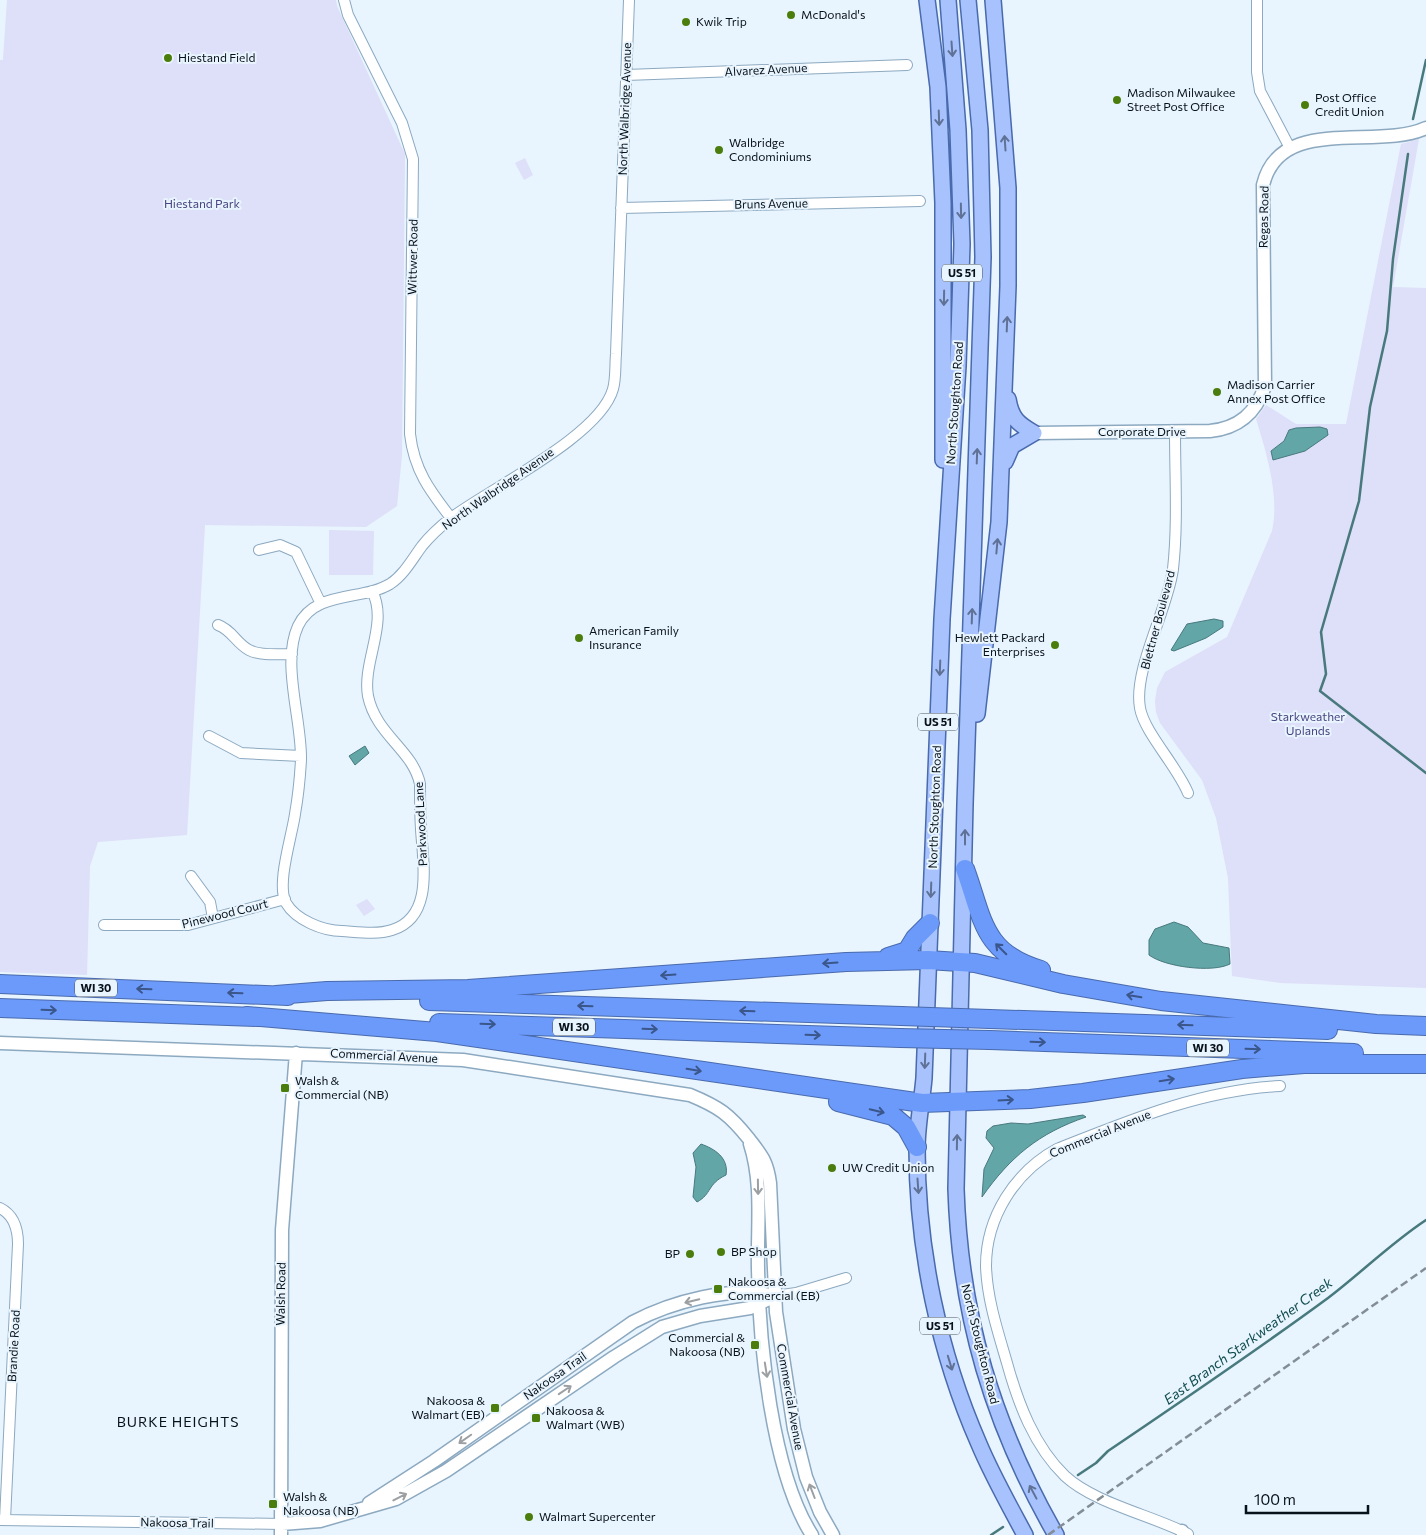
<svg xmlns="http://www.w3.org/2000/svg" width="1426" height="1535" viewBox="0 0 1426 1535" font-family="Commissioner,sans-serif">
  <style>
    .green { fill: #dedff8; fill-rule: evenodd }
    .water { fill: #63a6a8; stroke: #47797d }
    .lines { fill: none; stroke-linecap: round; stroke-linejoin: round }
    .stream { stroke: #47797d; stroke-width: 2.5 }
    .minor-casing { stroke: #8ca9c0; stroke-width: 12 }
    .tertiary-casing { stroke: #8ca9c0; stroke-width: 15 }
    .primary-casing { stroke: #496aac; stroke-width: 18 }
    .motorway-casing { stroke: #496aac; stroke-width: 20 }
    .minor { stroke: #fff; stroke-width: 10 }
    .tertiary { stroke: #fff; stroke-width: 12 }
    .primary { stroke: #a7c2fd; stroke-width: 15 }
    .motorway { stroke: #6c9afb; stroke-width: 18 }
    .rail { stroke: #828d96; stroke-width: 2.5; stroke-dasharray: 8 4; stroke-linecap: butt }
    .motorway-bridge-casing { stroke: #496aac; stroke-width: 20; stroke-linecap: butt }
    .motorway-bridge { stroke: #6c9afb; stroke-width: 18 }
    .oneway { stroke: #5f7296 }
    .oneway2 { stroke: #3a568a }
    .oneway3 { stroke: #9ca0a3 }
    .poi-dot { fill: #4b7d0d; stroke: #e8f4fe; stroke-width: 2 }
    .labels { text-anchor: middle; stroke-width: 4; stroke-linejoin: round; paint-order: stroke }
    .shield { fill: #e8f4fe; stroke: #4a555e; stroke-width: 1 }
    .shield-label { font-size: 11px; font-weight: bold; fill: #071119 }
    .poi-label { font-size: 12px; fill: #071119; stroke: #e8f4fe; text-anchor: start }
    .street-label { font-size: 12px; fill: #071119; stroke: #e8f4fe }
    .park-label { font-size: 12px; fill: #4a4481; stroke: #e8f4fe }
    .water-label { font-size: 14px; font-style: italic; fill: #114d4f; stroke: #e8f4fe }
    .neighbourhood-label { font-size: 14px; letter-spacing: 1px; fill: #071119; stroke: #e8f4fe }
  </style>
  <rect width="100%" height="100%" fill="#e8f4fe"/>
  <path class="green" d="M7,0H336L337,6L405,154L402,455L397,506L366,527L205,525L187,835L98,842L90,866L87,975L0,972V60H3Z
    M1419,139L1393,287L1426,288V988L1281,983L1232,976L1228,878L1216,818L1202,780L1160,723L1156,712L1155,701L1157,688L1165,672L1227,637L1272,531C1280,497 1266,451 1256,419L1266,405L1296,424H1346L1401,144ZM1289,430L1328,432L1327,435L1305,451L1273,460L1271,451L1283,441Z
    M525,158L533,175L524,180L515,163Z
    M329,530L374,531L373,575H329Z
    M367,899L375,909L364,916L356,905Z"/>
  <path class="water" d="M1320,427L1327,429L1328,435L1305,451L1273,460L1271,451L1284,441L1289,430L1296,428Z
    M1214,619L1223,621V627L1206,638L1174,651L1171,650L1187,624Z
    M365,746L369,753L355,765L349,756Z
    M1174,922L1188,927L1203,943L1229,948L1230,964C1212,973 1165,967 1149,955V940L1155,929Z
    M1083,1115L1086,1117C1039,1133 1010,1157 982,1197L984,1169L994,1148L986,1138L987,1131L993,1126L1011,1123L1028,1124Z
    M701,1144C715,1149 729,1158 726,1175C707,1184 712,1194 697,1202L693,1197L696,1167L693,1153Z"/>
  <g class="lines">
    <path class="stream" d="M1413,119L1426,60
      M1408,154L1393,259L1387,331L1370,407L1359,501L1321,632L1326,674L1320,691L1426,773
      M1078,1475L1096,1463L1108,1451C1182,1401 1256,1351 1328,1298C1361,1273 1391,1243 1426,1220
      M991,1535L1003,1527"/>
    <g class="minor-casing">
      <path id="minor" d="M344,0L348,15L402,123L413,159L410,434C414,470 430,491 451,518
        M1257,0V72L1260,91L1290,148
        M626,75L907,65
        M621,208L920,201
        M1175,432C1175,477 1178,524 1173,569C1168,609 1133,670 1140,708C1144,732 1177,766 1188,793
        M259,550L280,545L296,552L321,604
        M372,591C389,623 362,662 368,696C376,735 413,750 420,784C420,799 420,814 421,829C423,863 434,917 392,930C377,935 358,932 342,931C323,931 296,920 286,903C276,884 292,836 295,814C298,797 300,778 301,760C302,720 281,663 298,626C315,590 362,601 390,584C404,575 413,558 422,546C430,536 441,526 451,518C491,488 600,436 613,389C616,379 615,365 616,354L629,0
        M218,625C232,630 236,643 249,650C260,656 279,654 292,654
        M209,736L241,753L301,756
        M191,876L210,902L213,918
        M104,925H188L285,899
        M0,1208C14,1215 18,1229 18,1244L5,1520
        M775,1296L796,1293L846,1278
        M0,1520L282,1524
        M1188,1534C1151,1515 1094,1503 1065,1476C1034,1446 1018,1403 1007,1363C998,1332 987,1299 986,1266C986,1217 1015,1172 1057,1149C1130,1120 1202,1090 1280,1086"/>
    </g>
    <g class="tertiary-casing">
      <path id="tertiary" d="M1034,433L1210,431C1239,428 1256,413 1265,386L1263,185C1280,114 1376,151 1426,128
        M0,1043L463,1060L690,1095C719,1107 729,1114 749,1139C762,1156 767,1161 770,1183L776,1312L794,1429L806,1477L820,1512L833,1535
        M750,1144C763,1184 757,1227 758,1269C759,1342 772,1473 812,1535
        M369,1503L434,1461L633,1322C671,1302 732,1285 775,1296
        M282,1524L320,1521L396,1499L446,1471L614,1357L662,1327L700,1316L750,1308L775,1296
        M1182,1531L1184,1535
        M281,1535L282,1230L296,1053"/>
    </g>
    <g class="primary-casing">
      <path id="primary" d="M927,0L938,87L943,203V460
        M948,0L958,130L962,244L958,366L942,619L924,1078C922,1101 917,1126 917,1149C917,1249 939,1353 979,1444C992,1475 1009,1505 1025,1535
        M968,0L980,130L983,257L965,804L956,1189C960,1316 993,1425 1056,1535
        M1008,399C1011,418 1018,424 1034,433
        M1005,462L1012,446L1034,433
        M977,714L999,522L1008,286V188L993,0"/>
    </g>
    <g class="motorway-casing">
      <path id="motorway" d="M965,869C983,918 982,953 1041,970
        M888,957L907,951L915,938L930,923
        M0,984L288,996
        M276,995L327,991L468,989L846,962L928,960L975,963L1063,984L1161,1001L1376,1024L1426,1026
        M429,1001L901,1016
        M0,1008L258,1017
        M247,1016L437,1032L922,1103L1030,1099L1083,1093L1242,1069L1304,1064H1426
        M990,1019L1328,1030
        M439,1023L900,1038
        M990,1040L1354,1053
        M838,1102L893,1116L906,1127L917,1147"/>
    </g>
    <use href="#minor" class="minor"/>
    <use href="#tertiary" class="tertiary"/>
    <use href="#primary" class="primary"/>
    <use href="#motorway" class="motorway"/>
    <path class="rail" d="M1048,1535L1426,1268"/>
    <g class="motorway-bridge-casing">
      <path id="motorway-bridge" d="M901,1016L990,1019
        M900,1038L990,1040"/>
    </g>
    <use href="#motorway-bridge" class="motorway-bridge"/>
  </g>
  <defs><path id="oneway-shaft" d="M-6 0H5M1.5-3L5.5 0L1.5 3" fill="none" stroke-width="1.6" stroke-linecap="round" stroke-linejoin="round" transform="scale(1.25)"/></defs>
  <g class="oneway">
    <use href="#oneway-shaft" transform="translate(952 49) rotate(86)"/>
    <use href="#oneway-shaft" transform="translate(939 118) rotate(88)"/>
    <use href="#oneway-shaft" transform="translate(1005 143) rotate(-94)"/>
    <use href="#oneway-shaft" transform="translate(961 211) rotate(89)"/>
    <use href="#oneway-shaft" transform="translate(944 298) rotate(91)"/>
    <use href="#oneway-shaft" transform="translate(1007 324) rotate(-88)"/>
    <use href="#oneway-shaft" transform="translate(977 456) rotate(-88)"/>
    <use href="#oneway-shaft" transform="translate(997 546) rotate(-85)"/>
    <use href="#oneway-shaft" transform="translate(972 616) rotate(-88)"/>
    <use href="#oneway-shaft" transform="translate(940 668) rotate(92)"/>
    <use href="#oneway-shaft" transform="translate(965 837) rotate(-90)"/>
    <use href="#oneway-shaft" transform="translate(931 890) rotate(92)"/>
    <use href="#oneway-shaft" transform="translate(925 1061) rotate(92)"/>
    <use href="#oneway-shaft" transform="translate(957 1142) rotate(-89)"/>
    <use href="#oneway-shaft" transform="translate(918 1186) rotate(86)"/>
    <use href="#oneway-shaft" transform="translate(950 1363) rotate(73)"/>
    <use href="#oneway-shaft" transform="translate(1033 1492) rotate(-118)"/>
  </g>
  <g class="oneway2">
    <use href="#oneway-shaft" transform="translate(1001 949) rotate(-135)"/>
    <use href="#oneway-shaft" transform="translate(830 963) rotate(176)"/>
    <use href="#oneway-shaft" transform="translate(668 975) rotate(176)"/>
    <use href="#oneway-shaft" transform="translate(144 989) rotate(-178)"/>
    <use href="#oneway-shaft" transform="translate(235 993) rotate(-178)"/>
    <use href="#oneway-shaft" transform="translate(1134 996) rotate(-170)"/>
    <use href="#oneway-shaft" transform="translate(585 1006) rotate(-178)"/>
    <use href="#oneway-shaft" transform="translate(49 1010) rotate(2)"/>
    <use href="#oneway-shaft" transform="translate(747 1011) rotate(-178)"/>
    <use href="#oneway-shaft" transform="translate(488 1024) rotate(2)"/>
    <use href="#oneway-shaft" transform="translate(1185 1025) rotate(-178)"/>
    <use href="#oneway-shaft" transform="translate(650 1029) rotate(2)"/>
    <use href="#oneway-shaft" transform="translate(813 1035) rotate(2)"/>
    <use href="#oneway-shaft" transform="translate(1038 1042) rotate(2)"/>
    <use href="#oneway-shaft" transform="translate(1253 1049) rotate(2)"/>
    <use href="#oneway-shaft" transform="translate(694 1070) rotate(9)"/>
    <use href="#oneway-shaft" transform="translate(1167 1080) rotate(-9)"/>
    <use href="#oneway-shaft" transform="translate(1006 1100) rotate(-3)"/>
    <use href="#oneway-shaft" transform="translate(877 1111) rotate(14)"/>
  </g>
  <g class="oneway3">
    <use href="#oneway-shaft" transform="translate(758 1187) rotate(89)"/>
    <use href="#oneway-shaft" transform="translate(692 1301) rotate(167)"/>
    <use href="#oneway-shaft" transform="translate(766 1370) rotate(81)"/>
    <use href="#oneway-shaft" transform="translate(565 1390) rotate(-34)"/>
    <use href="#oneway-shaft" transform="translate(465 1439) rotate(145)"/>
    <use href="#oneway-shaft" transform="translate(812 1491) rotate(-111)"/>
    <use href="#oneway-shaft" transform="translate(400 1497) rotate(-27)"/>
  </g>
  <g class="poi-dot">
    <circle cx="791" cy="15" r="5"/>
    <circle cx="686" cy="22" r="5"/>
    <circle cx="168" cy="58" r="5"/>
    <circle cx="1117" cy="100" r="5"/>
    <circle cx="1305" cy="105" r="5"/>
    <circle cx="719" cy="150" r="5"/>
    <circle cx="1217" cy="392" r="5"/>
    <circle cx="579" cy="638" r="5"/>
    <circle cx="1055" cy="645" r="5"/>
    <rect x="280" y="1083" width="10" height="10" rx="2.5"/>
    <circle cx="832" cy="1168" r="5"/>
    <circle cx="721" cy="1252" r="5"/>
    <circle cx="690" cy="1254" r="5"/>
    <rect x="713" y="1284" width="10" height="10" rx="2.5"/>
    <rect x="750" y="1340" width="10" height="10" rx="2.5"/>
    <rect x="490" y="1403" width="10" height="10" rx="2.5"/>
    <rect x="531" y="1413" width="10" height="10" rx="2.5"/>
    <rect x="268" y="1499" width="10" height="10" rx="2.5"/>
    <circle cx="529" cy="1517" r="5"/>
  </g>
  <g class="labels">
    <g class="shield">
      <rect x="942" y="264.5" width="40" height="17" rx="4"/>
      <rect x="918" y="713.5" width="40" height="17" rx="4"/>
      <rect x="75" y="979.5" width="42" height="17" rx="4"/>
      <rect x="553" y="1018.5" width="42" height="17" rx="4"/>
      <rect x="1187" y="1039.5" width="42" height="17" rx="4"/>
      <rect x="920" y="1317.5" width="40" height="17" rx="4"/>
    </g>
    <g class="shield-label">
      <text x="962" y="277">US 51</text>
      <text x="938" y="726">US 51</text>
      <text x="96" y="992">WI 30</text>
      <text x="574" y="1031">WI 30</text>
      <text x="1208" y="1052">WI 30</text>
      <text x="940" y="1330">US 51</text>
    </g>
    <g class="poi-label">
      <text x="801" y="19">McDonald's</text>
      <text x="696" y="26">Kwik Trip</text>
      <text x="178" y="62">Hiestand Field</text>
      <text x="1127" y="97">Madison Milwaukee<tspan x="1127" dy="14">Street Post Office</tspan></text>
      <text x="1315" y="102">Post Office<tspan x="1315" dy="14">Credit Union</tspan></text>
      <text x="729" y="147">Walbridge<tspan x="729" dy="14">Condominiums</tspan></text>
      <text x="1227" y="389">Madison Carrier<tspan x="1227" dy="14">Annex Post Office</tspan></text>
      <text x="589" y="635">American Family<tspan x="589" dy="14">Insurance</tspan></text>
      <text x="1045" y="642" text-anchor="end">Hewlett Packard<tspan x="1045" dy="14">Enterprises</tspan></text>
      <text x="295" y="1085">Walsh &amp;<tspan x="295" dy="14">Commercial (NB)</tspan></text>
      <text x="842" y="1172">UW Credit Union</text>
      <text x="731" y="1256">BP Shop</text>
      <text x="680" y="1258" text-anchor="end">BP</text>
      <text x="728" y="1286">Nakoosa &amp;<tspan x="728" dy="14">Commercial (EB)</tspan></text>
      <text x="745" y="1342" text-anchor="end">Commercial &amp;<tspan x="745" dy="14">Nakoosa (NB)</tspan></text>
      <text x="485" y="1405" text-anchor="end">Nakoosa &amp;<tspan x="485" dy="14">Walmart (EB)</tspan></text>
      <text x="546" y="1415">Nakoosa &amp;<tspan x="546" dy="14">Walmart (WB)</tspan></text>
      <text x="283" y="1501">Walsh &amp;<tspan x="283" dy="14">Nakoosa (NB)</tspan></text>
      <text x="539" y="1521">Walmart Supercenter</text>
    </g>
    <g class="street-label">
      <text transform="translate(766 70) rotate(-3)" y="4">Alvarez Avenue</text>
      <text transform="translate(625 109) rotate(-88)" y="4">North Walbridge Avenue</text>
      <text transform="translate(771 204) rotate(-1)" y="4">Bruns Avenue</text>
      <text transform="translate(1264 217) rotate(-89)" y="4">Regas Road</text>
      <text transform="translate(413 257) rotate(-89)" y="4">Wittwer Road</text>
      <text transform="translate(955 403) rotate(-86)" y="4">North Stoughton Road</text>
      <text x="1142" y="436">Corporate Drive</text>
      <text transform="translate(498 489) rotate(-35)" y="4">North Walbridge Avenue</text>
      <text transform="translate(1158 620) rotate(-75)" y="4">Blettner Boulevard</text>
      <text transform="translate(935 807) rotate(-88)" y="4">North Stoughton Road</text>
      <text transform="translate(421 824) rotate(-93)" y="4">Parkwood Lane</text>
      <text transform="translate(225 914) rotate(-14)" y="4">Pinewood Court</text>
      <text transform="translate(384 1056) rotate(3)" y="4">Commercial Avenue</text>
      <text transform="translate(1100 1134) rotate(-22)" y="4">Commercial Avenue</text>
      <text transform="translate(281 1294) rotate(-89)" y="4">Walsh Road</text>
      <text transform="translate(980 1344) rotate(76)" y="4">North Stoughton Road</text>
      <text transform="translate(14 1346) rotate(-87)" y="4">Brandie Road</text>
      <text transform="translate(555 1376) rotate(-35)" y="4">Nakoosa Trail</text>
      <text transform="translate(790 1397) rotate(80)" y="4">Commercial Avenue</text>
      <text transform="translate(177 1523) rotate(1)" y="4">Nakoosa Trail</text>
    </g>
    <g class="park-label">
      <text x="202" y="208">Hiestand Park</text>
      <text x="1308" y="721">Starkweather<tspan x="1308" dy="14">Uplands</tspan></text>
    </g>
    <g class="water-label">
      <text transform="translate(1248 1341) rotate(-36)" y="5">East Branch Starkweather Creek</text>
    </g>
    <g class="neighbourhood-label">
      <text x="178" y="1427">BURKE HEIGHTS</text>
    </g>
  </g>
  <path d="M1246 1505v8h122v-8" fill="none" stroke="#071119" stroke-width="2.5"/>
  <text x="1254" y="1505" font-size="15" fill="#071119" stroke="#e8f4fe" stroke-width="4" paint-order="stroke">100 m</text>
</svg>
